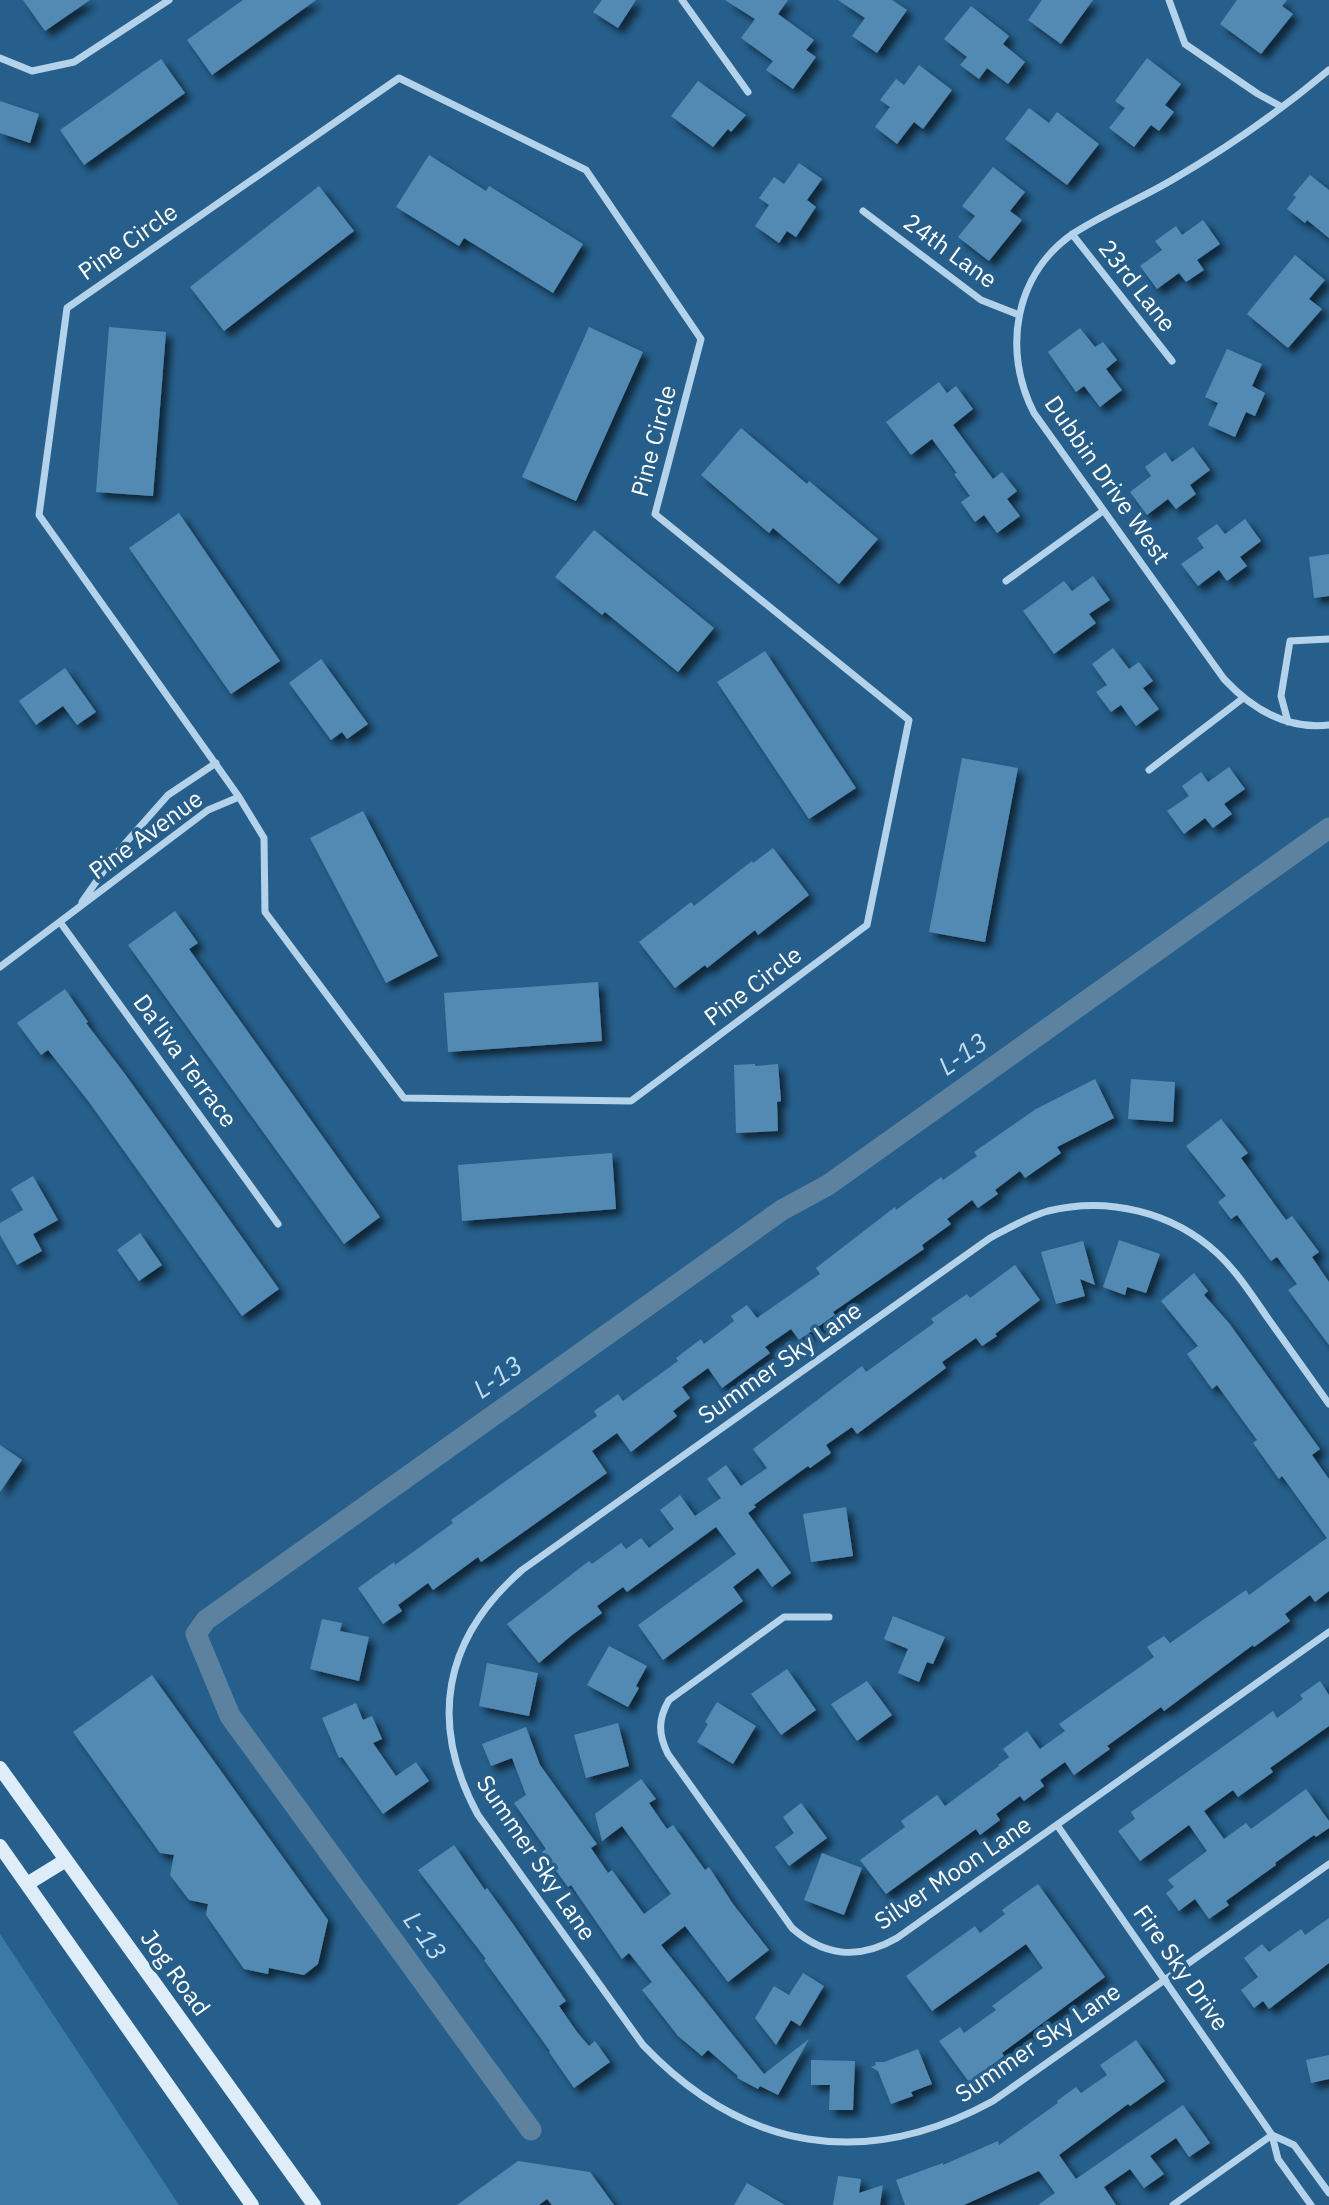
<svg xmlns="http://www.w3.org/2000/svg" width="1329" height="2205" viewBox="0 0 1329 2205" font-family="'IBM Plex Sans',sans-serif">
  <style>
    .green { fill: #3b79a7 }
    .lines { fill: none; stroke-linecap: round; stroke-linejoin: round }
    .canal { stroke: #5c82a0; stroke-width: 21 }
    .building { fill: #538ab3; filter: url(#shadow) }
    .minor { stroke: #b4d3ea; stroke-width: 7 }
    .secondary { stroke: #dfedf8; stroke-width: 14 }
    .labels { text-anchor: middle; stroke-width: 7; stroke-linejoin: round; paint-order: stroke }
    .street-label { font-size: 24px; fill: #fff; stroke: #265f8b }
    .water-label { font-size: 26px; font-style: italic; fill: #c0dcf1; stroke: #265f8b }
  </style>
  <defs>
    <filter id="shadow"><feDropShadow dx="6" dy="6" stdDeviation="3.5" flood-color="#0009"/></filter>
  </defs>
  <rect width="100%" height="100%" fill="#265f8b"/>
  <path class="green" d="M0,1934L179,2205H0Z"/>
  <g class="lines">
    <path class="canal" d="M531,2130L230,1716L196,1634L206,1620L782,1210L828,1185L1329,828"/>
  </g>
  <path class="building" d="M23,0H90L45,31Z
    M243,0H316L212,75L187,40Z
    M602,0H636L618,28L593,12Z
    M725,0H788L778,14L814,40L806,50L816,57L793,89L766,70L773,61L741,38L755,19Z
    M838,0H892L907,10L877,53L852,36L865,18Z
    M1042,0H1093L1061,44L1028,20Z
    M1237,0H1287L1282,6L1293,14L1261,54L1220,24Z
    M971,6L1009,36L1003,44L1025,62L1008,84L987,68L979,79L960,65L967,57L944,39Z
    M1147,58L1181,84L1165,105L1174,112L1159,131L1151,125L1134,147L1109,128L1125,108L1115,101Z
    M161,59L185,93L84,165L60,130Z
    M919,65L952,90L923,129L914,122L897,144L875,127L890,107L880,100L896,79L904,85Z
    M698,81L746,115L731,132L728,129L713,147L671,116Z
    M0,101L39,114L30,143L0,133Z
    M1029,108L1049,123L1057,112L1099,144L1067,185L1005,139Z
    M429,155L486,191L489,186L583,244L553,293L464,238L459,246L396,207Z
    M799,163L822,179L807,200L816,207L796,237L787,231L779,243L755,226L769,205L759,198L774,177L784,184Z
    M993,167L1025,192L1010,211L1022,220L989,261L958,237L975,216L962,206Z
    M1310,175L1329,190V238L1307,220L1305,223L1287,209L1296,197L1293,195Z
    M319,186L354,231L224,331L190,287Z
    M1203,220L1220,244L1197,260L1204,270L1186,282L1179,273L1157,289L1140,266L1162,250L1155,241L1176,226L1182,235Z
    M1295,255L1325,280L1309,299L1322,309L1288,348L1247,314Z
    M109,327L166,332L153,496L96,492Z
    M589,327L643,352L576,501L522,477Z
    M1080,328L1095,347L1103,342L1117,360L1106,369L1122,390L1100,407L1084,386L1076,392L1048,352Z
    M1227,349L1262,364L1252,386L1265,393L1255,416L1246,412L1235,437L1208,425L1218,403L1205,397Z
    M939,382L947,393L956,386L973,409L953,425L993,479L1002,472L1017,491L1007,499L1020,516L997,533L984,515L975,522L961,502L970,496L954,474L957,473L932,439L911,455L886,422Z
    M741,428L807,484L809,481L878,539L839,584L773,528L769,533L701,475Z
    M1193,447L1210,470L1190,485L1196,494L1176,509L1168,499L1147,515L1130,492L1151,476L1145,467L1165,452L1172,462Z
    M179,513L280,661L231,694L129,548Z
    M1245,519L1261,541L1240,557L1247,566L1227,581L1219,570L1198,586L1181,564L1204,548L1197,538L1217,524L1225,534Z
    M594,530L714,628L678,672L605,612L602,615L555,577Z
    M1329,554V596L1314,598L1309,557Z
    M1093,576L1110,600L1089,614L1096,623L1054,654L1023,611L1064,581L1072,591Z
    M1113,648L1129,669L1139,662L1153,681L1143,688L1159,709L1136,726L1121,705L1111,712L1096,692L1107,685L1092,664Z
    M765,651L856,788L809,819L717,682Z
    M321,659L368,724L347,739L342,732L331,740L289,683Z
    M65,668L96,712L77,725L63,706L36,725L19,701Z
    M962,758L1018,768L985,942L929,932Z
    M1229,767L1245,789L1224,804L1232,814L1213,828L1205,818L1184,834L1167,811L1189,796L1182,786L1201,772L1208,782Z
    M363,811L438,956L386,983L310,838Z
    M773,848L809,895L758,935L755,930L707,968L705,965L675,988L639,942L691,902L694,906L752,861L753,863Z
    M175,911L198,943L189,949L380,1217L344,1244L128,945Z
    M598,982L602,1041L448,1052L444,993Z
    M65,989L88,1022L86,1023L125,1074L279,1289L242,1316L89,1102L48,1050L41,1055L17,1023Z
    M755,1064V1066L778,1064L781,1101L777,1102L778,1131L736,1133L734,1065Z
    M1095,1079L1114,1118L1057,1147L1061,1153L1025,1178L1020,1171L995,1190L998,1194L978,1208L972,1200L947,1219L951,1224L922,1245L924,1249L833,1312L835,1315L799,1340L791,1329L765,1347L770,1353L722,1388L708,1368L682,1387L690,1398L673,1411L677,1416L631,1452L617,1433L592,1451L607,1473L481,1562L478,1557L433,1590L428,1583L398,1605L402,1611L383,1624L358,1588L394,1562L395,1565L453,1523L451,1520L597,1416L594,1411L618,1394L623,1401L678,1361L676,1358L701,1339L704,1344L734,1321L731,1316L747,1305L757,1318L820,1274L816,1268L895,1207L896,1210L941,1177L943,1180L977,1156L974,1152L1036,1109Z
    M1131,1079L1175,1082L1173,1122L1128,1119Z
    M1221,1119L1248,1153L1241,1158L1286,1220L1292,1216L1319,1252L1312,1257L1329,1282V1345L1288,1290L1297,1284L1277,1257L1271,1261L1237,1215L1231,1219L1218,1202L1226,1196L1186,1146Z
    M612,1153L616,1209L462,1221L458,1165Z
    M33,1176L58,1220L33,1234L42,1251L17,1265L0,1235V1223L23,1210L11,1189Z
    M140,1233L162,1265L139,1281L117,1250Z
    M1119,1240L1160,1254L1146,1293L1127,1287L1125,1295L1103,1287Z
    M1083,1241L1095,1285L1080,1279L1085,1296L1056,1304L1041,1252Z
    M1015,1265L1040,1300L995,1334L997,1336L982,1346L976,1338L942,1362L946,1368L857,1434L852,1427L826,1445L831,1453L810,1468L808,1466L754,1505L756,1507L748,1513L791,1573L772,1587L758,1568L733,1587L743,1601L663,1660L638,1625L736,1554L716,1527L627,1592L623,1587L597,1606L602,1613L572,1635L539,1663L507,1624L589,1561L592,1564L621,1543L626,1549L641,1538L649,1548L674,1529L660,1510L680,1495L695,1516L721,1498L707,1479L726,1465L741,1486L767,1468L753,1449L862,1366L866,1372L934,1323L931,1319L967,1294L970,1298Z
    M1194,1273L1208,1291L1204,1295L1229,1323L1320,1449L1312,1455L1329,1479V1591L1315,1602L1310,1595L1285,1614L1290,1621L1254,1647L1253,1645L1164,1711L1161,1707L1107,1746L1110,1749L1074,1775L1065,1762L1040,1780L1044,1786L1024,1801L1020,1796L996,1814L1000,1820L980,1835L976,1829L886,1894L860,1860L905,1827L901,1821L937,1795L945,1806L999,1766L998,1765L1009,1757L1003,1749L1027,1731L1040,1749L1065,1731L1059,1724L1154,1657L1147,1647L1164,1636L1170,1643L1246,1590L1249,1595L1327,1538L1282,1476L1279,1479L1253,1443L1257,1440L1217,1385L1212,1389L1187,1354L1198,1346L1161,1301Z
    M0,1445L22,1460L0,1492Z
    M846,1507L853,1556L811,1562L803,1514Z
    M893,1616L945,1637L933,1664L927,1662L919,1682L898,1673L908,1649L884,1639Z
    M322,1619L342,1623L340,1631L369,1637L359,1681L310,1669Z
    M609,1646L647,1666L636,1686L639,1688L628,1707L587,1685Z
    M487,1663L538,1673L529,1716L479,1706Z
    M787,1669L816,1710L781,1735L751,1694Z
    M152,1675L328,1920L318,1964L304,1975L269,1968L268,1974L244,1969L206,1915L208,1904L189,1900L170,1875L174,1855L160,1853L73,1732Z
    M867,1681L892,1715L857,1741L831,1704Z
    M1320,1681L1329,1695V1726L1270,1768L1273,1772L1238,1797L1233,1790L1204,1811L1224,1839L1246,1823L1251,1829L1306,1789L1329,1821V1828L1316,1837L1314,1835L1275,1863L1276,1865L1226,1901L1229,1905L1209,1919L1195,1899L1179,1911L1166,1893L1174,1887L1168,1880L1207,1851L1189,1825L1140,1861L1118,1831L1135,1819L1131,1812L1273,1711L1277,1718L1303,1699L1300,1695Z
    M717,1702L756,1726L733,1764L697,1742L708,1724L705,1722Z
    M356,1703L363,1720L372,1716L382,1739L373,1743L396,1776L416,1762L429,1781L383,1814L342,1757L339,1758L322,1718Z
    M618,1723L629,1766L586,1778L574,1735Z
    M526,1727L540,1765L597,1844L591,1848L608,1873L612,1870L644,1914L671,1894L622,1826L602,1841L595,1814L641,1779L656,1799L649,1803L667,1829L673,1825L705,1870L709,1867L733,1904L769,1950L728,1982L685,1926L661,1945L764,2074L809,2039L778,2095L760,2086L758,2089L737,2078L738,2076L708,2050L702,2056L678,2036L642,1990L652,1982L629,1953L622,1959L571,1885L568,1887L542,1852L546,1849L514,1803L526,1795L512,1758L491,1766L482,1744Z
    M801,1803L827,1838L789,1866L775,1847L794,1833L783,1817Z
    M454,1845L485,1890L487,1888L513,1924L566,2001L559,2006L577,2032L589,2046L595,2041L610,2062L574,2088L549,2052L550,2051L484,1960L486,1959L418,1870Z
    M822,1853L862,1868L844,1915L804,1900Z
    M1038,1884L1105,1977L1002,2053L1004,2056L969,2082L939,2041L960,2027L964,2033L996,2010L992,2006L1043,1968L1026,1944L932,2011L906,1976L975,1926L980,1933L1005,1914L1002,1910Z
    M1329,1918V1963L1269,2009L1263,2001L1254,2008L1241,1990L1258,1977L1244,1958L1262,1944L1269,1952L1301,1929L1305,1935Z
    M803,1973L824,1986L800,2026L791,2020L776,2045L755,2018L774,1986L789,1995Z
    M1136,2040L1165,2081L1130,2106L1128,2104L1059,2155L1076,2179L1183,2105L1210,2143L1189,2157L1176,2138L1150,2156L1164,2174L1144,2188L1130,2169L1104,2187L1116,2205H1038L1055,2193L1039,2171L964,2205H905L896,2180L943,2163V2165L998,2141L999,2145L1058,2103L1057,2101L1076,2087L1081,2093L1107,2075L1100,2065Z
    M918,2049L932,2084L911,2092L913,2096L891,2104L878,2071L871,2067L876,2065L875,2062H884Z
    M1329,2055V2079L1311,2083L1306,2060Z
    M811,2060L855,2061L853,2110H829L830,2085H811Z
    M518,2161L590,2172L614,2205H552L547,2199L539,2205H457Z
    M838,2176L861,2179L859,2193L883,2185L880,2205H833Z
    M747,2183L785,2205H734Z"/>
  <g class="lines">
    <path class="minor" d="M682,0L748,92
      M1169,0L1185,44L1258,94L1282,107
      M0,58L32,71L74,62L169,0
      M1329,70C1280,111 1227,148 1172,180C1140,199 1105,213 1074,233C1014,274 1002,351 1034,413L1224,679C1252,709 1286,730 1329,725
      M399,78L586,170L701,339L655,514L909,720L867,925L631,1101L404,1098L265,912L264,838L239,797L39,515L67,308Z
      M863,211L981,300L1019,315
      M1072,234L1172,361
      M1006,581L1103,511
      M1288,722L1281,696L1290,641L1329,639
      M1149,770L1242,699
      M82,902L114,856L168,795L216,763
      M60,922L278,1224
      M0,967L208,810L239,797
      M1329,1404C1308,1375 1288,1346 1267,1317C1252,1295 1237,1272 1218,1254C1173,1212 1108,1196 1048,1211C1027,1217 1009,1228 990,1238L522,1570C443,1639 428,1723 478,1815L643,2045C744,2151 865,2171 993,2101L1329,1864
      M829,1617H784L669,1700C658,1719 658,1734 668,1754L792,1928C825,1957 859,1960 897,1938L1329,1632
      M1057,1825L1272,2135L1278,2159L1311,2205
      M1272,2135L1294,2145L1329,2193
      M1173,2205L1272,2135"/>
    <path class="secondary" d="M0,1768L314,2205
      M0,1846L252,2205
      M27,1884L66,1860"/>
  </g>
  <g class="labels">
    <g class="street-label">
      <text transform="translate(128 242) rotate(-35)" y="8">Pine Circle</text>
      <text transform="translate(950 251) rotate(36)" y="8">24th Lane</text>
      <text transform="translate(1137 286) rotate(52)" y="8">23rd Lane</text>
      <text transform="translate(654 441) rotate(-75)" y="8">Pine Circle</text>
      <text transform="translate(1107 480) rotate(55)" y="8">Dubbin Drive West</text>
      <text transform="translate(146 835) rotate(-36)" y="8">Pine Avenue</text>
      <text transform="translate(753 986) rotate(-37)" y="8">Pine Circle</text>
      <text transform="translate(185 1061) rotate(54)" y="8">Da'liva Terrace</text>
      <text transform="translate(780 1363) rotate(-35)" y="8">Summer Sky Lane</text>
      <text transform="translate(536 1858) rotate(56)" y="8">Summer Sky Lane</text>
      <text transform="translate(953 1873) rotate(-34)" y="8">Silver Moon Lane</text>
      <text transform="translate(1181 1968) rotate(55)" y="8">Fire Sky Drive</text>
      <text transform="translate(175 1973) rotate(54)" y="8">Jog Road</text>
      <text transform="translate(1038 2043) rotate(-34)" y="8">Summer Sky Lane</text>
    </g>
    <g class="water-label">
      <text transform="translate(963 1054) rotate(-35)" y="9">L-13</text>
      <text transform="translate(498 1377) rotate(-35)" y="9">L-13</text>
      <text transform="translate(425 1936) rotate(54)" y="9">L-13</text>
    </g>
  </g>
</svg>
